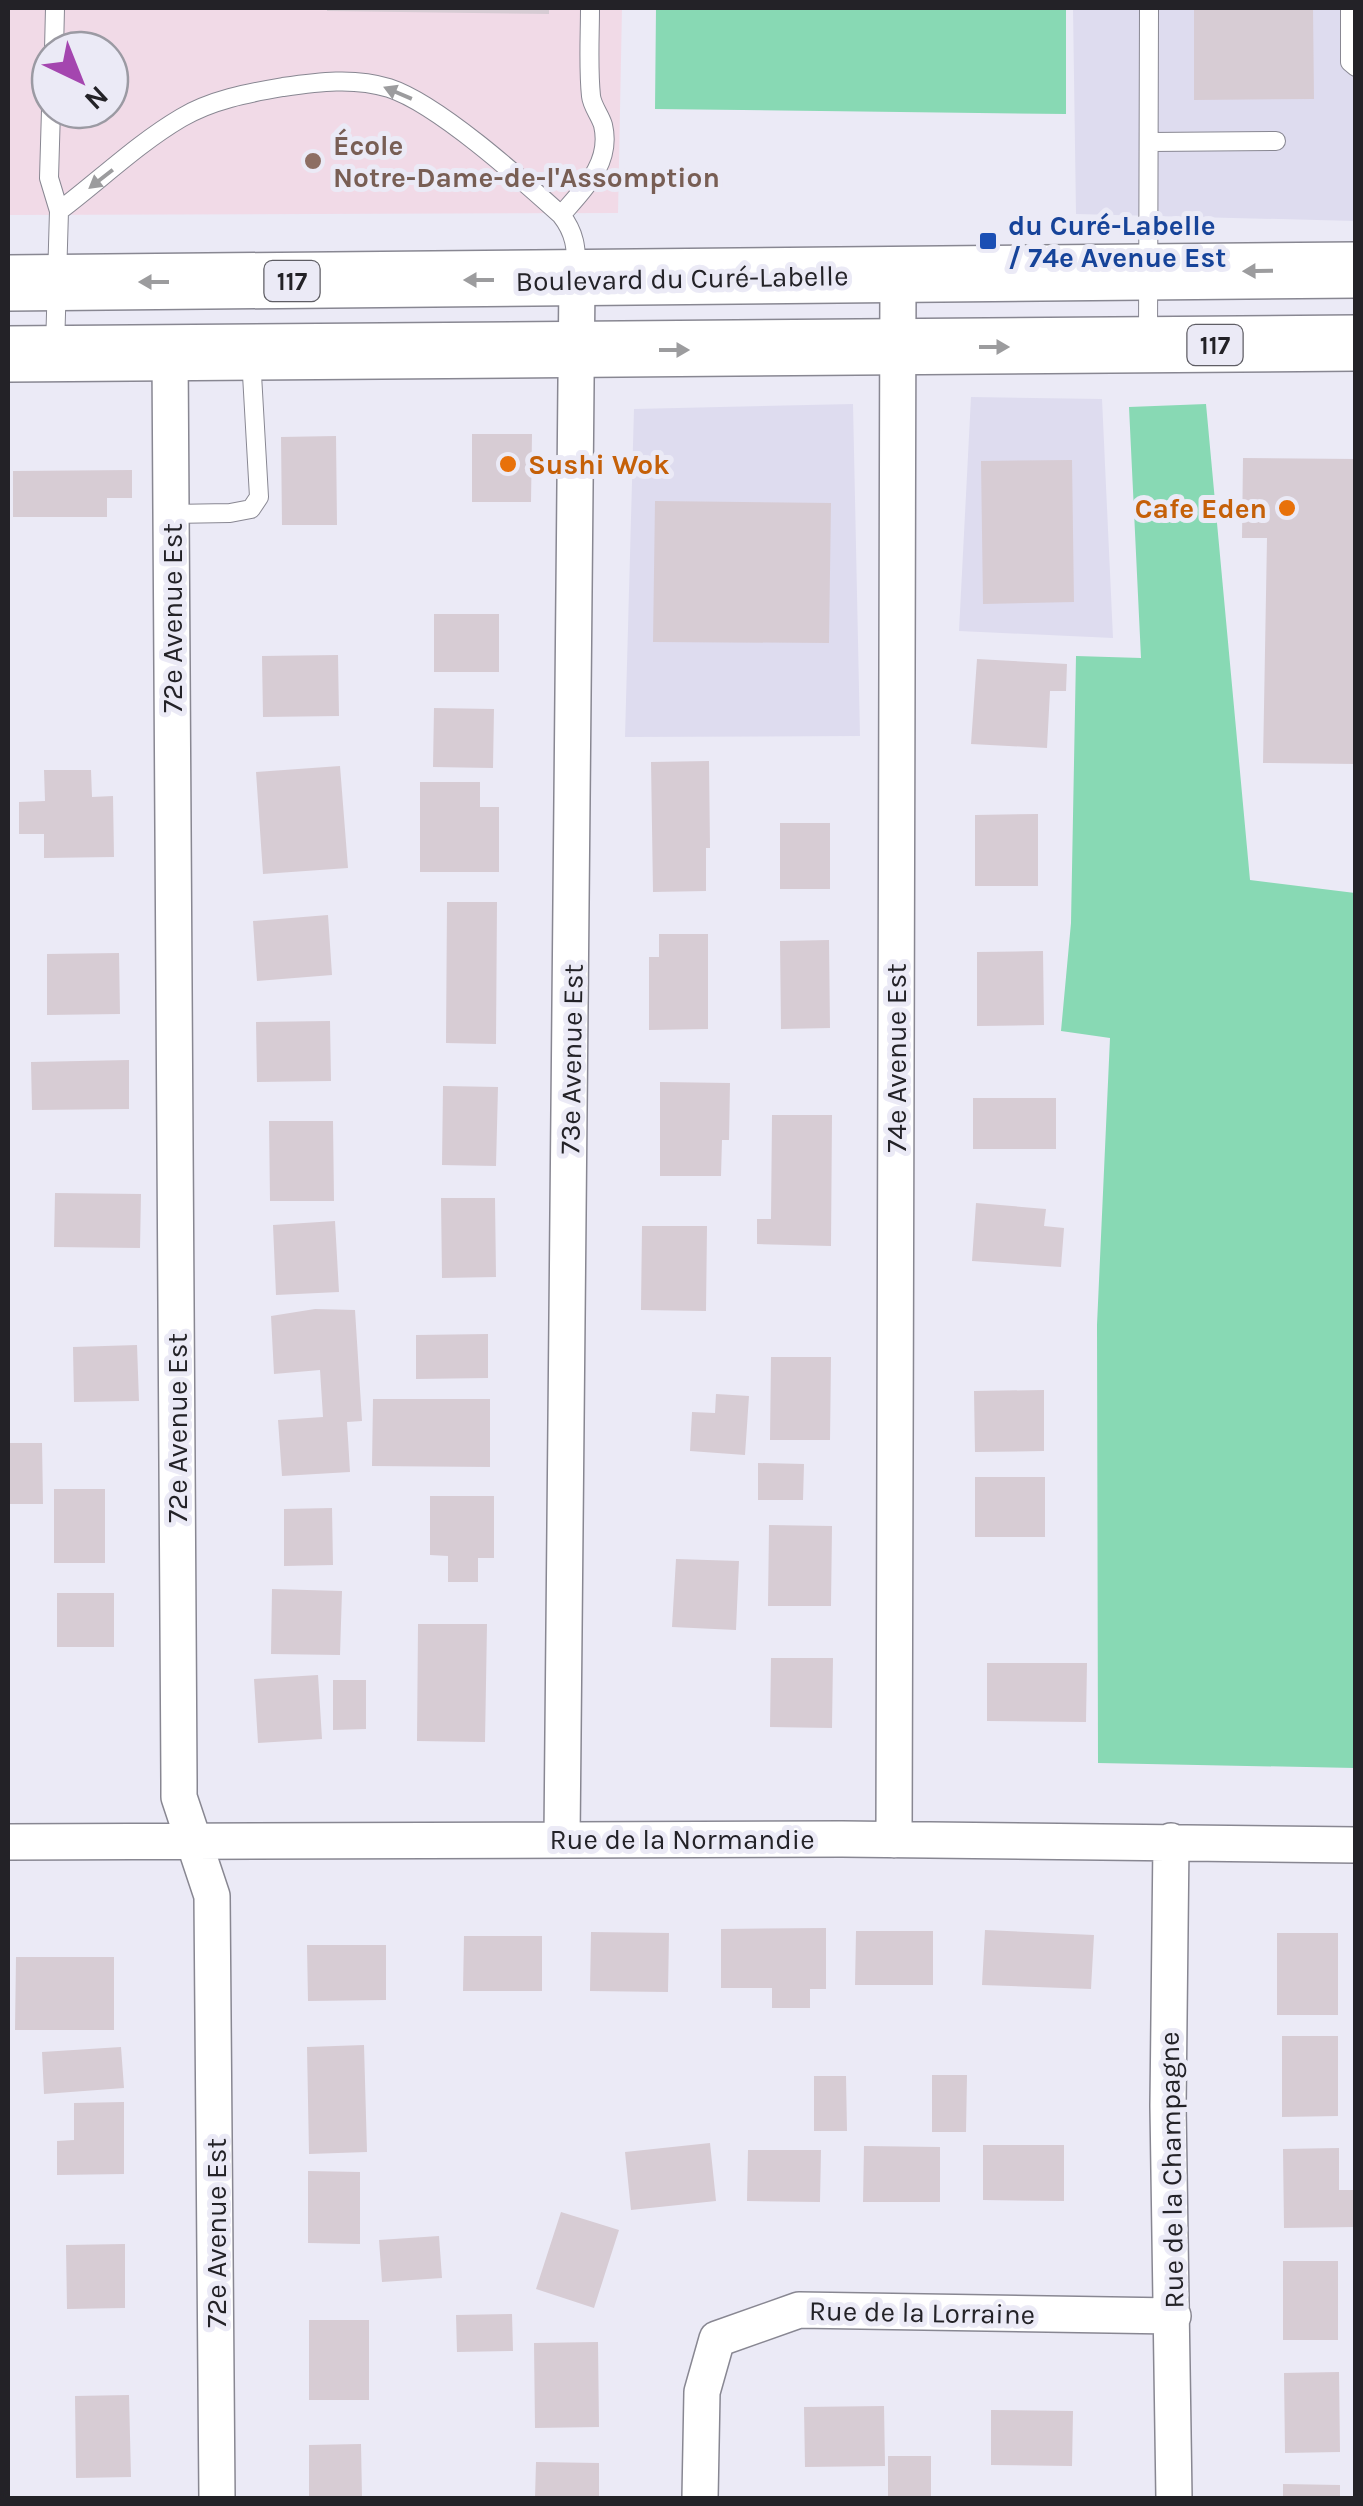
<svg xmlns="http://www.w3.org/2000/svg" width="1363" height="2506" viewBox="0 0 1363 2506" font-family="Karla,sans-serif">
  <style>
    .built { fill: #dedcef }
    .education { fill: #f1dae7; fill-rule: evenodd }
    .green { fill: #88d9b4 }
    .building { fill: #d7ccd4 }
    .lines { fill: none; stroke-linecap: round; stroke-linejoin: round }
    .lane-casing { stroke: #888792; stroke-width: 20 }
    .street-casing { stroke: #888792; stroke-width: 38 }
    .primary-casing { stroke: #888792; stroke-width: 58 }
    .lane { stroke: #fff; stroke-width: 18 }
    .street { stroke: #fff; stroke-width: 35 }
    .primary { stroke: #fff; stroke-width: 55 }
    .oneway { fill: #9c9c9e }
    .education-dot { fill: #8d6e63; stroke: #ebeaf6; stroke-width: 4 }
    .transit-dot { fill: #1a4fb4; stroke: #ebeaf6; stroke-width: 4 }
    .food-dot { fill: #e8710a; stroke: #ebeaf6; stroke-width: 4 }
    .labels { text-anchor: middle; stroke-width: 10; stroke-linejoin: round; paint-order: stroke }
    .shield { fill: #ebeaf6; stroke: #5f5e65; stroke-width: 2.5 }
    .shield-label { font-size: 25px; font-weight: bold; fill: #232227 }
    .education-label { font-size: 28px; font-weight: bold; fill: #785e54; stroke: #ebeaf6; text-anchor: start }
    .transit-label { font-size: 28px; font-weight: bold; fill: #164399; stroke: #ebeaf6; text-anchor: start }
    .street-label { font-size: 28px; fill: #232227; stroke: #ebeaf6 }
    .food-label { font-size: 28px; font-weight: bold; fill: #c56008; stroke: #ebeaf6; text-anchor: start }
  </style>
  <rect width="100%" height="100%" fill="#ebeaf6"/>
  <path class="built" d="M1073,8H1355V221L1076,214Z
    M971,397L1102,399L1113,638L959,631Z
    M853,404L860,736L625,737L634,409Z"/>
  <path class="education" d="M8,8H622L618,213L8,215ZM50,50H110V110H50Z"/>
  <path class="green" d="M656,8H1066V114L655,109Z
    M1206,404L1250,880L1355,893V1768L1098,1763L1097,1325L1110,1038L1061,1031L1071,923L1076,656L1141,658L1129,407Z"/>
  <path class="building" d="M327,8H549V14L327,11Z
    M1194,8H1313L1314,99L1194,100Z
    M472,434H532L531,502H472Z
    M336,436L337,525H282L281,437Z
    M1243,458L1356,459V764L1263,763L1267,538H1242Z
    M1072,460L1074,602L983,604L981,461Z
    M132,470V498H107V517H13V471Z
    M655,501L831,503L829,643L653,642Z
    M434,614H499V672H434Z
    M338,655L339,716L263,717L262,656Z
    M977,659L1067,664L1066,691H1050L1047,748L971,744Z
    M434,708L494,709L493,768L433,767Z
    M709,761L710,848H706V891L653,892L651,762Z
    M340,766L348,868L263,874L256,772Z
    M44,770H91L92,797L113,796L114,857L44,858V834H19V802L45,801Z
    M420,782H480V807H499V872H420Z
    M1038,814V886H975V815Z
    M780,823H830V889H780Z
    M447,902H497L496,1044L446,1043Z
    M328,915L332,975L257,981L253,921Z
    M659,934H708V1029L649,1030V957H659Z
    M829,940L830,1028L781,1029L780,941Z
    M1043,951L1044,1025L977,1026V952Z
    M119,953L120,1014L47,1015V954Z
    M330,1021L331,1081L257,1082L256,1022Z
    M129,1060V1109L32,1110L31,1062Z
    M660,1082L730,1083L729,1140H722L721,1176H660Z
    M443,1086L498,1087L496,1166L442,1165Z
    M973,1098H1056V1149H973Z
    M772,1115H832L831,1246L757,1244V1219H771Z
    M269,1121H333L334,1201H270Z
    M55,1193L141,1194L140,1248L54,1247Z
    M441,1198H495L496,1277L442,1278Z
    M976,1203L1046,1209L1044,1226L1064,1228L1061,1267L972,1261Z
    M335,1221L339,1292L276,1295L273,1225Z
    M642,1226H707L706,1311L641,1310Z
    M315,1309L355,1310L362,1421L347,1422L350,1472L282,1476L278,1420L323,1417L320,1370L274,1374L271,1316Z
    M488,1334V1378L416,1379V1335Z
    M137,1345L139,1401L74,1402L73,1347Z
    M771,1357H831L830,1440H770Z
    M1044,1390V1451L975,1452L974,1391Z
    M716,1394L749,1396L745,1455L690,1451L692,1412L715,1413Z
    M373,1399H490V1467L372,1466Z
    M8,1443H42L43,1504H8Z
    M758,1463L804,1464L803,1500H758Z
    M975,1477H1045V1537H975Z
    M54,1489H105V1563H54Z
    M430,1496H494V1558H478V1582H448V1556L430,1555Z
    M332,1508L333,1565L284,1566V1509Z
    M769,1525L832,1526L831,1606H768Z
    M676,1559L739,1561L736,1630L672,1627Z
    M272,1589L342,1591L340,1655L271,1654Z
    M57,1593H114V1647H57Z
    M418,1624H487L485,1742L417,1741Z
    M771,1658H833L832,1728L770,1727Z
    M987,1663H1087L1086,1722L987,1721Z
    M318,1675L322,1739L258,1743L254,1679Z
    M333,1680H366V1729L333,1730Z
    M826,1928V1989H810V2008H772V1988H721V1929Z
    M985,1930L1094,1935L1091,1989L982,1985Z
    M856,1931H933V1985H855Z
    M591,1932L669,1933L668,1992L590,1991Z
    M1277,1933H1338V2015H1277Z
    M464,1936H542V1991H463Z
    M307,1945H386V2000L308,2001Z
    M16,1957H114V2030H15Z
    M1282,2036H1338V2116L1282,2117Z
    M364,2045L367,2152L309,2154L307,2047Z
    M121,2047L124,2088L44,2094L42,2052Z
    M932,2075H967L966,2132H932Z
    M814,2076H846L847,2131H814Z
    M124,2102V2174L57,2175V2141L74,2140V2103Z
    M710,2143L716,2201L631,2210L625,2152Z
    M983,2145H1064V2201L983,2200Z
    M864,2146L940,2147V2202H863Z
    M1339,2148V2190H1356V2227L1284,2228L1283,2149Z
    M748,2150H821L820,2202L747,2201Z
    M308,2171L360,2172V2244L308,2243Z
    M561,2212L619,2230L594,2308L536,2289Z
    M439,2236L442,2278L382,2282L379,2240Z
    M125,2244V2308L67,2309L66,2245Z
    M1283,2261H1338V2340H1283Z
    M512,2314L513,2351L457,2352L456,2315Z
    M309,2320H369V2400H309Z
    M598,2342L599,2427L535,2428L534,2343Z
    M1339,2372L1340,2452L1285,2453L1284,2373Z
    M129,2395L131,2477L76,2478L75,2396Z
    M884,2406L885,2466L805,2467L804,2407Z
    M991,2410L1073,2411L1072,2466L991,2465Z
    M361,2444L362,2498H309V2445Z
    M888,2456H931V2498H888Z
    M536,2462L599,2463V2498H535Z
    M1283,2484L1340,2485V2498H1283Z"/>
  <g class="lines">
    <g class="lane-casing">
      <path id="lane" d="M1350,8V62L1356,67
        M54,50L55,8
        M51,110L49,178L59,211L55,348
        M1150,142L1276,141
        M59,211C99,181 137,144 181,118C211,100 248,93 283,87C318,82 354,77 389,88C438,104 521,179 561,215C576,234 576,249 577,273
        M561,215C584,189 612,163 603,125C600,115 592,106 591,96C588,67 590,36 590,8
        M1148,341L1149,8
        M171,514L230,513L251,509L259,497L251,357"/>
    </g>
    <g class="street-casing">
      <path id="street" d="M170,352L179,1781V1797L212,1896L217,2498
        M562,1838L577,279
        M894,1840L898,276
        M1171,1841L1168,2106L1174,2498
        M8,1842L842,1839L1356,1845
        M700,2498L702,2392L717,2339L799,2310L1173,2316"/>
    </g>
    <g class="primary-casing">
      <path id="primary" d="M8,283L1356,270
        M8,354L1356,343"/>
    </g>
    <use href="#lane" class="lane"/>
    <use href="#street" class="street"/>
    <use href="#primary" class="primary"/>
  </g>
  <defs><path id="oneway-solid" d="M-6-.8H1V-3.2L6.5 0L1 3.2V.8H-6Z" transform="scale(2.5)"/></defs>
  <g class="oneway">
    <use href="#oneway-solid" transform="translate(398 93) rotate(-157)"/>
    <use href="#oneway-solid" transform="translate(101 179) rotate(142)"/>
    <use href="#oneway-solid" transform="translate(1258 271) rotate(179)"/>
    <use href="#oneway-solid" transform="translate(479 280) rotate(180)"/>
    <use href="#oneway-solid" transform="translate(154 282) rotate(180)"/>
    <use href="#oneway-solid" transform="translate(994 347)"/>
    <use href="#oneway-solid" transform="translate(674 350)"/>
  </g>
  <circle class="education-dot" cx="313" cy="161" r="10"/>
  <rect class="transit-dot" x="978" y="231" width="20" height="20" rx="5"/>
  <g class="food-dot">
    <circle cx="508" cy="464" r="10"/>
    <circle cx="1287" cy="508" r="10"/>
  </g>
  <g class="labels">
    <g class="shield">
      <rect x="264.5" y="261" width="55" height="40" rx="8"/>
      <rect x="1187.5" y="325" width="55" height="40" rx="8"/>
    </g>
    <g class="shield-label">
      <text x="292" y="290">117</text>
      <text x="1215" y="354">117</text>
    </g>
    <g class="education-label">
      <text x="333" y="155">École<tspan x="333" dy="32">Notre-Dame-de-l'Assomption</tspan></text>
    </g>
    <g class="transit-label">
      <text x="1008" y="235">du Curé-Labelle<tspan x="1008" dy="32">/ 74e Avenue Est</tspan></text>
    </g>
    <g class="street-label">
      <text transform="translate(682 278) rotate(-1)" y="10">Boulevard du Curé-Labelle</text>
      <text transform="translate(172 618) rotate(-90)" y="10">72e Avenue Est</text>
      <text transform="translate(896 1058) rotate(-90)" y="10">74e Avenue Est</text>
      <text transform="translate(571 1059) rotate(-89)" y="10">73e Avenue Est</text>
      <text transform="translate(177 1428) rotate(-90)" y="10">72e Avenue Est</text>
      <text x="682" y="1849">Rue de la Normandie</text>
      <text transform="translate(1171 2170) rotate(-91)" y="10">Rue de la Champagne</text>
      <text transform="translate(216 2233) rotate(-90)" y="10">72e Avenue Est</text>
      <text transform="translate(922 2312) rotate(1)" y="10">Rue de la Lorraine</text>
    </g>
    <g class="food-label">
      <text x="528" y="474">Sushi Wok</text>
      <text x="1267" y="518" text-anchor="end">Cafe Eden</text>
    </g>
  </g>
  <rect width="1363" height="2506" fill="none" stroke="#232227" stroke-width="20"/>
  <g transform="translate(80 80) rotate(137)"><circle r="48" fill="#ebeaf6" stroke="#9b9aa3" stroke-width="2.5"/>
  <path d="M0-8L18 38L0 25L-18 38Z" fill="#a446af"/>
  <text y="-15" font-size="28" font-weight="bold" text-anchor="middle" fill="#232227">N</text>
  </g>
</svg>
